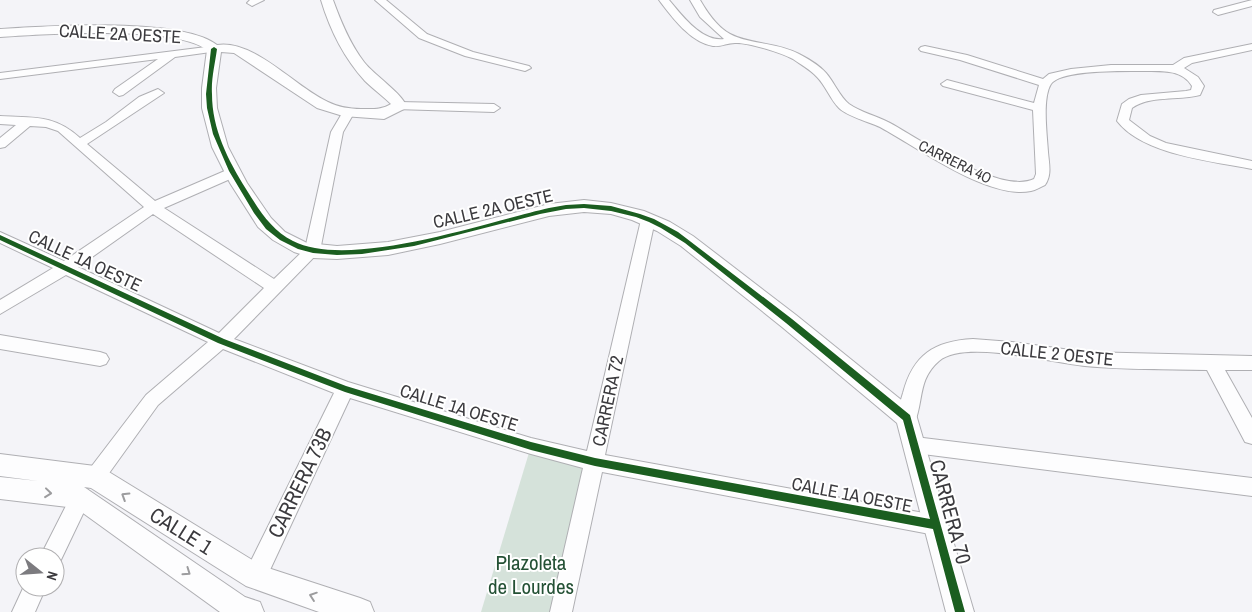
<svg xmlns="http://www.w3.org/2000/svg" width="1252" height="612" viewBox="0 0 1252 612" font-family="'Archivo Narrow',sans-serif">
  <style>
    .green { fill: #d5e2da }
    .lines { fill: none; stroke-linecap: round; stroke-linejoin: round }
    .minor-casing { stroke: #afafb3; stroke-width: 2 }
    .tertiary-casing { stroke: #afafb3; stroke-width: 2 }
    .minor { fill: #fdfdfe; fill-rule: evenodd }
    .tertiary { fill: #fdfdfe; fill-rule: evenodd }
    .cycleway-casing { stroke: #fff; stroke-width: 3 }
    .cycleway { fill: #1b5e20; fill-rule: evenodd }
    .oneway { stroke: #9c9c9e }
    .labels { text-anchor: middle; stroke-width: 4; stroke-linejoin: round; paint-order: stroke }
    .far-street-label { font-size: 15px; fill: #3b3a3e; stroke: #fff }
    .street-label { font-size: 18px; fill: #3b3a3e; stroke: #fff }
    .near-street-label { font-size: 21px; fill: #3b3a3e; stroke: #fff }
    .near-park-label { font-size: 21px; fill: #245135; stroke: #fff }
  </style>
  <rect width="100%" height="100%" fill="#f4f4f8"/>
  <path class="green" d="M531,446L595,462L561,612H481Z"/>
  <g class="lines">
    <g class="minor-casing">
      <path id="minor" d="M264,0L252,6L247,3L250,0Z
        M375,0H386L427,34L473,52L529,66L531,68L525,71L465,56L419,38Z
        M659,0H669C682,15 701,42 724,39L700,17L690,0H700C707,12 717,27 730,34C751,45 777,42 799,54C807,58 820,66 826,73C834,82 840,97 849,104C860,112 877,116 890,123C921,140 1000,195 1034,179L1036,174L1033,110L943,86L941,84L947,80L1034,103L1039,85L960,60L921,51L919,49L921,47L925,46L967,55L1043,79L1049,74L1071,69L1111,65H1173L1184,58L1252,44V50L1192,63L1184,68L1198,77L1204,86L1200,95C1178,101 1150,95 1132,108L1129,120L1150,136L1166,143L1252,161V169C1212,161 1143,155 1117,121L1122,104L1129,99L1141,95L1186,91L1191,90L1192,86C1182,69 1161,71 1144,71C1127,71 1061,69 1051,84C1042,98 1047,135 1048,152C1049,164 1052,175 1045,185C1040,187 1036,190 1031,191C988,200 917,147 880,127C869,122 847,116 839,108C830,99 826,86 817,77C811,70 800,64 793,59C782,53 747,42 735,43C727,43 721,47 713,46C690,42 672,17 659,0Z
        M1252,0V6L1218,15L1213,12L1214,10Z
        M214,46L220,49L218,51L175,57L123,95L119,96L113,92L115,89L158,59L0,79V73Z
        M158,89L164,93L87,144L155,201L227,170H237L239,173L237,176L164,208L274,279L305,249L331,132L344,110H352L354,113L343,132L320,251L234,339L348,382L531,438L587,451L641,220L643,217H653L655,220L605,455L935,515L942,518L945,525L942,532L935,535L602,472L572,612H550L583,468L531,454L350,398L263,585L255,588L247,585L244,577L247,569L334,393L223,349L158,405L102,483L95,486L88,483L85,477L88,471L146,395L208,342L66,275L0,314V300L53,268L0,243V232L64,261L144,207L58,131L46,127L30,126L5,147L0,148V138L16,125L0,124V116C33,118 54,114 80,138L106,122L139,97ZM153,214L264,288L219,333L78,267Z
        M399,102L494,104L500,108L494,112L395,109L393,106Z
        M0,335L100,352L106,354L109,359L106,364L100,366L0,349Z
        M973,339L1012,342L1085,352L1252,356V370H1225L1252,418V444L1245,442L1207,370C1167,369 1126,370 1085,366C1051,363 965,339 939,361C917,380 924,402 914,424L907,426L900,424C896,414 900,403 903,393C913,355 934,341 973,339Z
        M915,437L1252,478V496L915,453L908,451L905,445L908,439Z
        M81,488L88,490L91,497L59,564L55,566V557H40L74,490Z
        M25,584V587H46L35,612H12Z"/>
    </g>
    <g class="tertiary-casing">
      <path id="tertiary" d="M321,0H333C341,22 350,44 364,62C373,74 404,95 406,106L404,109L384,119L343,116L317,108L234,53L221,52L216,88L217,108L228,147L247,183L271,218L285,232L307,243L337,246L388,242L440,232L549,204L584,200L611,203L644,211L670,222L693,236L796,315L915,411L974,612H946L897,423L782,327L681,246L657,231L632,220L611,214L584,212L549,216L440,244L388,255L337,259L313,258L294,252L273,240L258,227L230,183L212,147L202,108V88L207,50C176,25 43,34 0,37V29C47,26 182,17 217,45C254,39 295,87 328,102C338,107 350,109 361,109C373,109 381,110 391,104C383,96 373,89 365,81C344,58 330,30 321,0Z
        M0,454L95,466L104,469L262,566L360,598L370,602L374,612H319L246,586L91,488L84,487L245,597L260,602L264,612H220L76,508L0,499V477L38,481L0,476Z"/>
    </g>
    <use href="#minor" class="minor"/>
    <use href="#tertiary" class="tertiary"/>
    <g class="cycleway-casing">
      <path id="cycleway" d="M214,47L217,49C215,64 211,79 212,94C212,129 228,160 246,189C259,210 271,230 293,241C350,270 487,222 549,208L566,205L584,204L611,206L640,214L654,219L678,232L792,319L910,415L965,612H955L933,529L595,466L531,450L345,392L218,343L0,240V235L224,339L346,386L531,442L595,458L930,519L903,420L786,323L685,243L661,228L649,222L636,217L611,211L584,208L566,209L540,214L414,246L362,254L337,255L313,253L298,249L280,240L266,229L254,213L229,171L213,134L207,108L206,94L211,49Z"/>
    </g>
    <use href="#cycleway" class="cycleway"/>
  </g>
  <defs><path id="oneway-chevron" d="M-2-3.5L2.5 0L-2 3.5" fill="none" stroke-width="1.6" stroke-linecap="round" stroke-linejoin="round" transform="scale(1.25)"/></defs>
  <g class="oneway">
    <use href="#oneway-chevron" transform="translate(48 493) rotate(6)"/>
    <use href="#oneway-chevron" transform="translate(125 496) rotate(-148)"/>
    <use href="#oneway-chevron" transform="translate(187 572) rotate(35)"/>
    <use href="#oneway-chevron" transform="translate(313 596) rotate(-161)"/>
  </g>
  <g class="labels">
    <g class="far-street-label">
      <text transform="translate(955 162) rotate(26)" y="5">CARRERA 4O</text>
    </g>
    <g class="street-label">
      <text transform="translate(120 34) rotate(3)" y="6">CALLE 2A OESTE</text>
      <text transform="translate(493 209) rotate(-13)" y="6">CALLE 2A OESTE</text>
      <text transform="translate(85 261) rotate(25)" y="6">CALLE 1A OESTE</text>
      <text transform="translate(1057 354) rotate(6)" y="6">CALLE 2 OESTE</text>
      <text transform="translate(608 401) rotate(-78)" y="6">CARRERA 72</text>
      <text transform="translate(459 408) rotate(17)" y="6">CALLE 1A OESTE</text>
      <text transform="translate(852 495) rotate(11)" y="6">CALLE 1A OESTE</text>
    </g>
    <g class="near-street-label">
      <text transform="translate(300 483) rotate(-64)" y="7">CARRERA 73B</text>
      <text transform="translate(950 512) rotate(75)" y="7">CARRERA 70</text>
      <text transform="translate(181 531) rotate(32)" y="7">CALLE 1</text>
    </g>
    <g class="near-park-label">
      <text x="531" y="570">Plazoleta<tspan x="531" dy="24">de Lourdes</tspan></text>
    </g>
  </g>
  <g transform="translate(40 572) rotate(107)"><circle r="24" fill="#ffffff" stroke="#b1b0b2"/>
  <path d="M0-4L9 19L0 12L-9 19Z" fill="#7c7b7f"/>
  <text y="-8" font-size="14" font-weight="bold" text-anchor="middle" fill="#3b3a3e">N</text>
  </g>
</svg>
